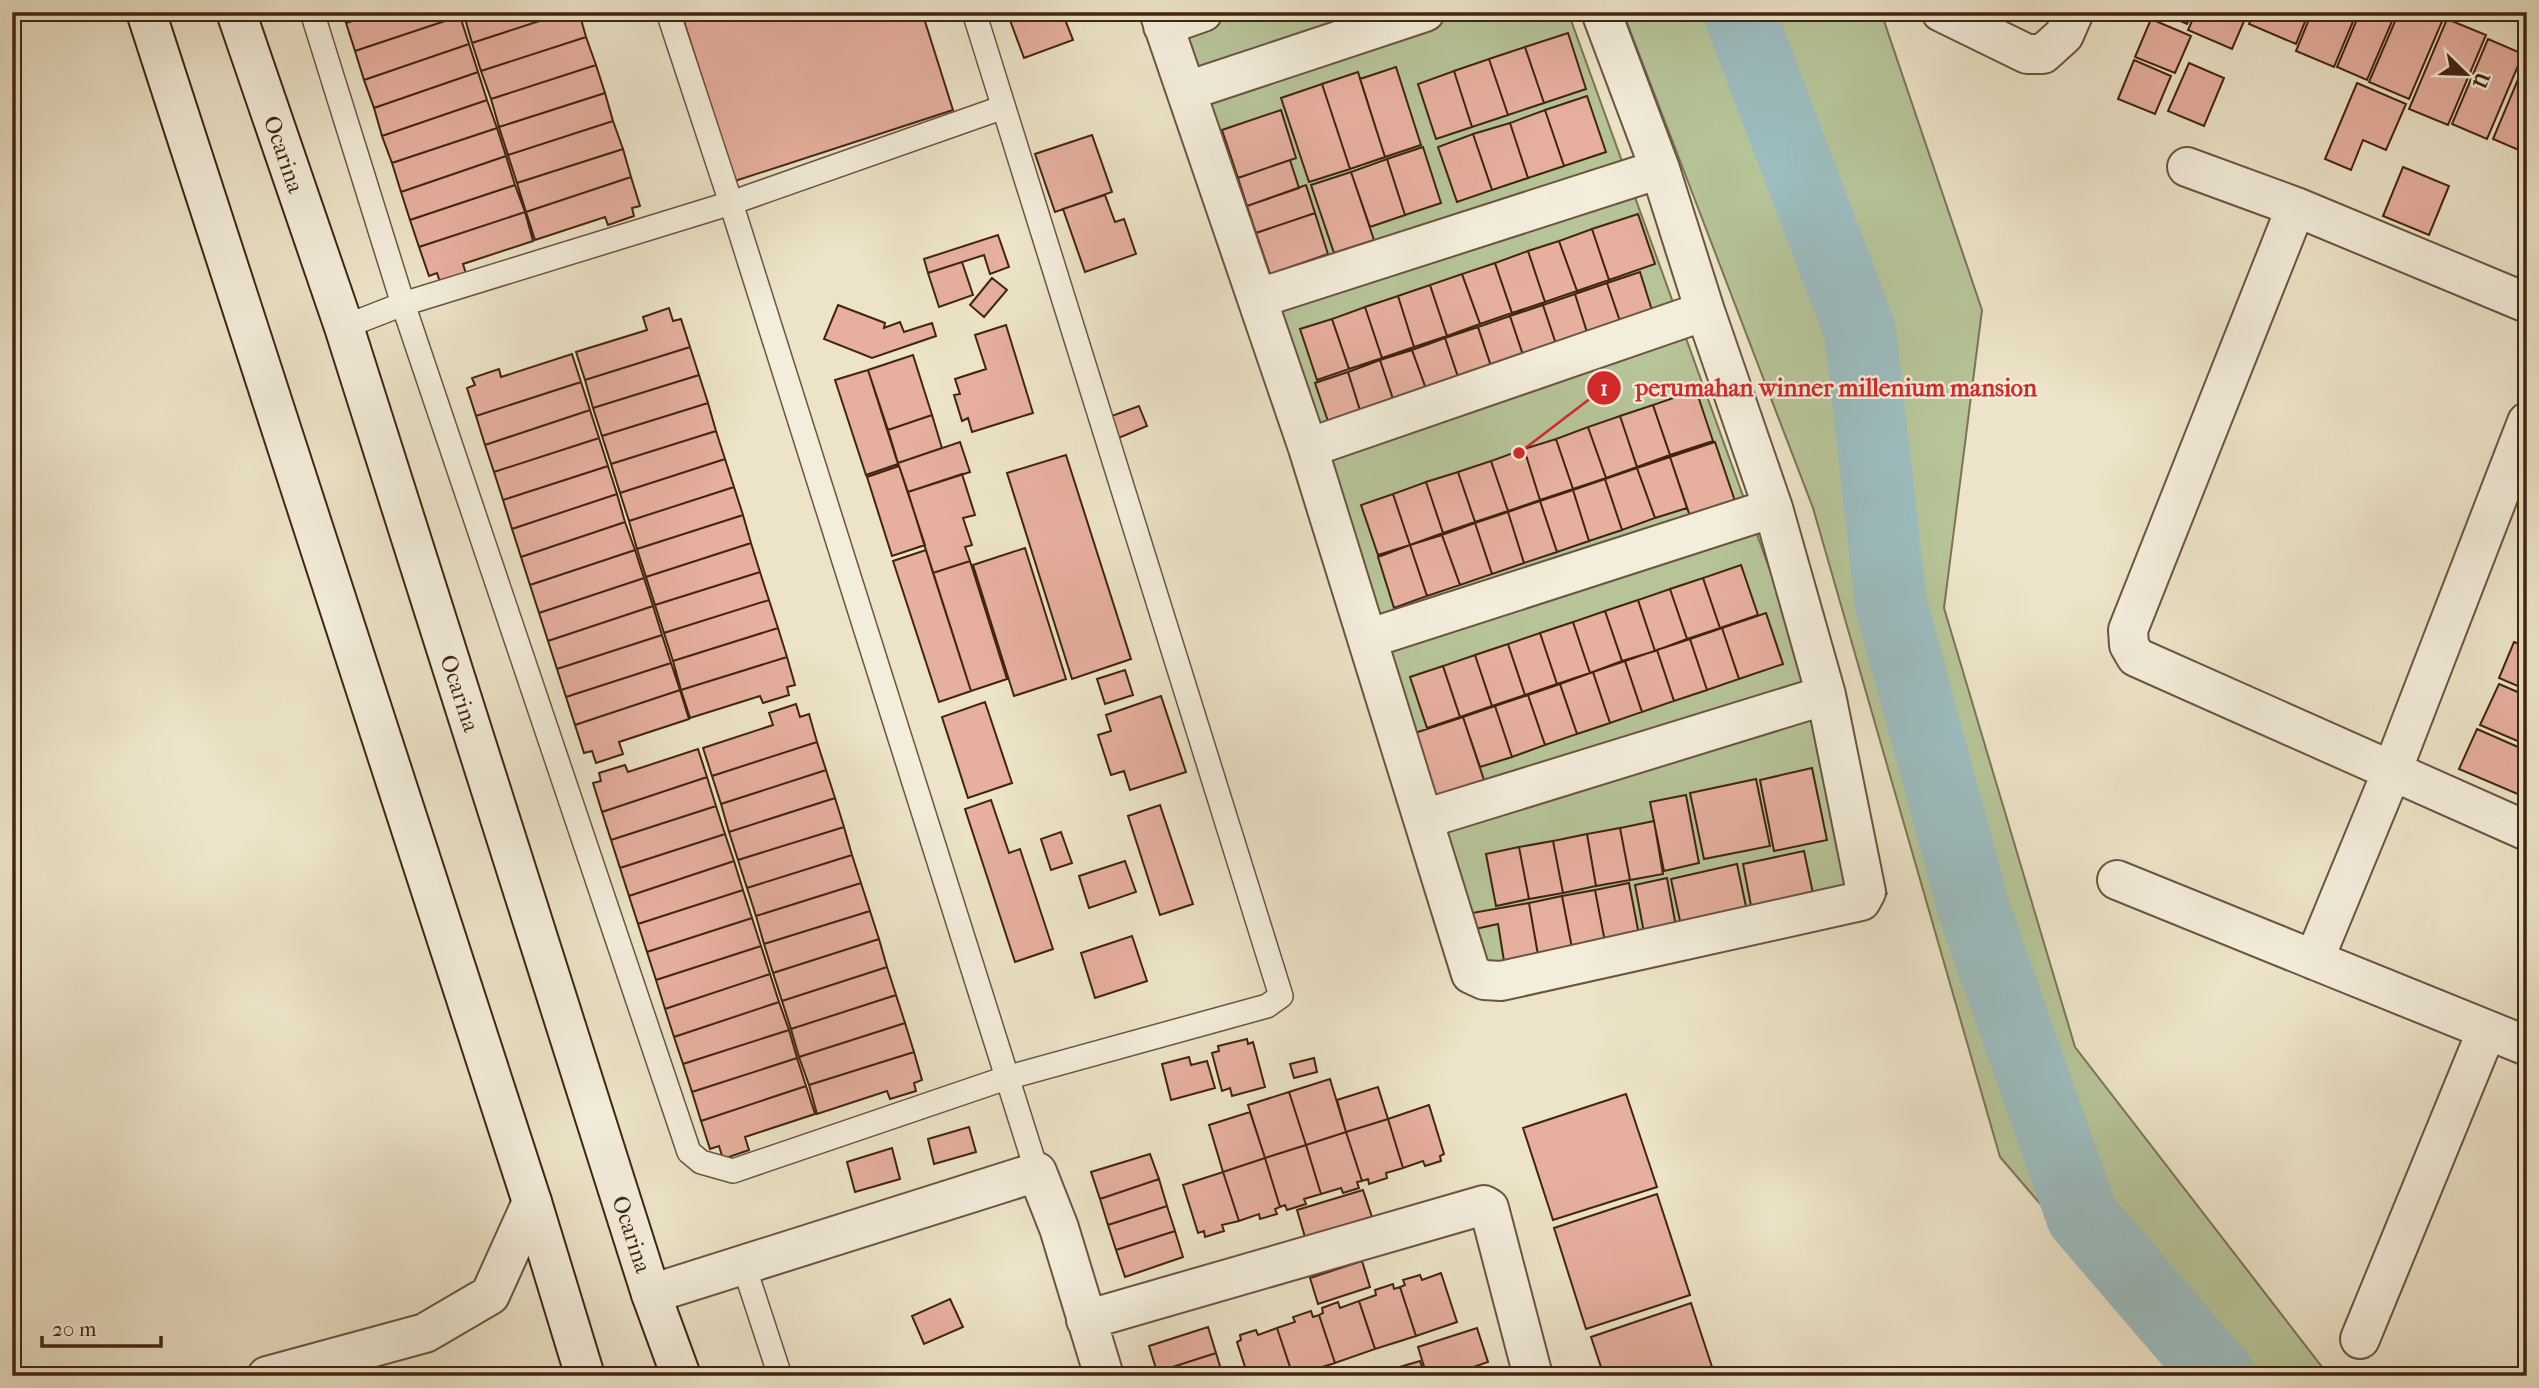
<svg xmlns="http://www.w3.org/2000/svg" width="2539" height="1388" viewBox="0 0 2539 1388" font-family="'IM FELL French Canon',serif">
  <style>
    .green { fill: #b6c498; stroke: #7c7454; stroke-width: 2 }
    .lines { fill: none; stroke-linecap: round; stroke-linejoin: round }
    .river { stroke: #9cbcbf; stroke-width: 72 }
    .building { fill: #e6af9e; stroke: #412511; stroke-width: 2 }
    .service-casing { stroke: #6c543f; stroke-width: 26 }
    .minor-casing { stroke: #6c543f; stroke-width: 42 }
    .secondary-casing { stroke: #412511; stroke-width: 42 }
    .service { stroke: #f3eddb; stroke-width: 23 }
    .minor { stroke: #f3eddb; stroke-width: 38 }
    .secondary { stroke: #f3eddb; stroke-width: 38 }
    .labels { text-anchor: middle; stroke-width: 5; stroke-linejoin: round; paint-order: stroke }
    .street-label { font-size: 23px; fill: #412511; stroke: #f3eddb }
    .leader { fill: none; stroke: #d62828; stroke-width: 2.5 }
    .callout-dot { fill: #d62828; stroke: #f3eddb; stroke-width: 2.5 }
    .mark-label { font-size: 21px; text-anchor: middle; font-weight: bold; fill: #fff }
    .callout-label { font-size: 24px; text-anchor: middle; font-weight: bold; fill: #d62828; stroke: #f3eddb; stroke-width: 5; stroke-linejoin: round; paint-order: stroke }
  </style>
  <rect width="100%" height="100%" fill="#ece3c8"/>
  <filter id="stains"><feTurbulence type="fractalNoise" baseFrequency=".00286" numOctaves="4"/><feColorMatrix values="0 0 0 0 .2 0 0 0 0 .09 0 0 0 0 .02 0 0 0 .5 -.17"/></filter>
  <radialGradient id="worn" r=".72"><stop offset=".6" stop-color="#630" stop-opacity="0"/><stop offset="1" stop-color="#630" stop-opacity=".3"/></radialGradient>
  <path class="green" d="M1163,12H1568L1887,894L1482,971Z
    M1623,12H1881L1982,310L1944,608L2075,1047L2329,1376H2188L2000,1157L1813,508Z"/>
  <g class="lines">
    <path class="river" d="M1739,12L1860,331L1891,604L1975,913L2082,1216L2219,1376"/>
  </g>
  <path class="building" d="M342,12H379L346,23Z
    M379,12H459L460,16L355,51L346,23Z
    M472,12H567L472,43L464,15Z
    M567,12H579L586,37L481,71L472,43Z
    M681,12H922L953,110L735,181Z
    M1007,12H1062L1073,40L1024,58Z
    M2160,12H2192L2187,24Z
    M2196,12H2248L2232,49L2188,30Z
    M2254,12H2309L2296,44L2249,24Z
    M2312,12H2357L2334,67L2296,51Z
    M2360,12H2396L2367,80L2337,67Z
    M2399,12H2432L2444,17L2409,99L2369,82Z
    M460,16L469,44L364,80L355,51Z
    M2151,19L2191,36L2175,73L2135,57Z
    M2447,19L2486,35L2448,125L2409,109Z
    M1568,33L1586,89L1544,103L1525,47Z
    M586,37L596,65L491,99L481,71Z
    M2488,39L2523,54L2487,139L2452,124Z
    M469,44L478,72L374,108L364,80Z
    M1525,47L1544,103L1508,115L1489,59Z
    M2527,58V137L2521,151L2493,139Z
    M1489,59L1508,115L1472,127L1454,71Z
    M2134,60L2171,76L2155,114L2118,99Z
    M2189,63L2224,78L2204,126L2168,111Z
    M596,65L605,93L499,127L491,99Z
    M1396,67L1421,145L1385,157L1360,79Z
    M1454,71L1472,127L1436,139L1418,84Z
    M478,72L487,100L382,136L374,108Z
    M1358,72L1385,157L1350,169L1322,84Z
    M2357,83L2406,104L2386,150L2363,140L2351,170L2325,159Z
    M1322,84L1350,169L1309,182L1281,98Z
    M605,93L613,121L508,155L499,127Z
    M1587,96L1606,152L1564,166L1545,110Z
    M487,100L497,128L392,163L382,136Z
    M1281,110L1296,158L1238,178L1222,130Z
    M1545,110L1564,166L1528,178L1510,123Z
    M613,121L623,149L517,183L508,155Z
    M1510,123L1528,178L1492,190L1473,134Z
    M497,128L506,156L401,192L392,163Z
    M1473,134L1492,190L1457,202L1438,147Z
    M1092,135L1112,192L1055,212L1035,154Z
    M1423,147L1441,203L1405,215L1387,159Z
    M623,149L631,177L526,212L517,183Z
    M506,156L515,185L410,220L401,192Z
    M1387,159L1405,215L1370,227L1351,172Z
    M1290,160L1299,188L1247,206L1238,178Z
    M2403,167L2449,186L2429,235L2383,216Z
    M1351,172L1374,240L1334,253L1311,185Z
    M631,177L640,206L632,208L634,216L608,225L605,217L535,240L526,212Z
    M515,185L525,212L419,247L410,220Z
    M1306,185L1315,213L1256,233L1247,206Z
    M1105,195L1115,222L1124,219L1136,254L1085,272L1063,209Z
    M525,212L533,241L463,264L467,277L441,285L437,273L429,276L419,247Z
    M1315,213L1328,254L1270,274L1256,233Z
    M1638,214L1655,264L1609,280L1592,229Z
    M1592,229L1609,280L1577,291L1559,241Z
    M998,235L1009,267L990,274L984,255L928,273L924,259Z
    M1559,241L1577,291L1545,302L1528,251Z
    M1528,251L1545,302L1512,313L1495,263Z
    M962,262L973,295L939,307L928,273Z
    M1495,263L1512,313L1480,324L1462,274Z
    M1640,272L1656,323L1624,333L1607,283Z
    M1462,274L1480,324L1447,336L1430,285Z
    M992,278L1007,290L984,317L970,305Z
    M1607,283L1624,333L1591,345L1575,294Z
    M1430,285L1447,336L1414,347L1398,296Z
    M1575,294L1591,345L1560,356L1543,305Z
    M1398,296L1414,347L1382,358L1365,307Z
    M838,305L885,323L884,328L900,322L904,332L932,323L936,336L872,358L824,339Z
    M1543,305L1560,356L1527,367L1510,316Z
    M1365,307L1382,358L1349,369L1332,319Z
    M669,308L673,321L681,319L690,347L585,380L576,352L647,330L643,317Z
    M1510,316L1527,367L1495,378L1478,327Z
    M1332,319L1349,369L1317,380L1300,329Z
    M1006,325L1033,413L972,432L968,418L962,421L954,395L960,394L955,379L986,369L975,335Z
    M1478,327L1495,378L1462,389L1445,338Z
    M1445,338L1462,389L1430,400L1412,350Z
    M690,347L699,375L593,408L585,380Z
    M1412,350L1430,400L1397,411L1380,360Z
    M572,354L581,382L476,416L467,388L475,385L472,378L499,369L501,377Z
    M913,355L932,415L888,430L868,370Z
    M1380,360L1397,411L1364,423L1348,372Z
    M868,370L898,464L866,475L835,380Z
    M1348,372L1364,423L1332,433L1315,383Z
    M699,375L708,403L602,436L593,408Z
    M581,382L590,410L485,445L476,416Z
    M1696,390L1713,441L1670,455L1653,405Z
    M708,403L716,431L611,464L602,436Z
    M1653,405L1670,455L1637,467L1620,416Z
    M1139,406L1147,426L1114,440L1106,418Z
    M590,410L599,438L494,472L485,445Z
    M932,415L942,448L898,463L888,430Z
    M1620,416L1637,467L1606,478L1588,427Z
    M1588,427L1606,478L1573,489L1556,439Z
    M716,431L725,459L620,493L611,464Z
    M599,438L608,466L503,500L494,472Z
    M1556,439L1573,489L1540,500L1524,449Z
    M960,442L970,472L908,492L898,463Z
    M1715,442L1739,513L1694,528L1670,457Z
    M1524,449L1540,500L1508,511L1491,461Z
    M1066,455L1131,659L1072,679L1007,473Z
    M1670,457L1687,508L1655,518L1637,468Z
    M725,459L734,487L629,521L620,493Z
    M1491,461L1508,511L1475,522L1458,472Z
    M608,466L617,494L512,529L503,500Z
    M899,466L925,545L892,556L867,477Z
    M1637,468L1655,518L1622,530L1605,479Z
    M1458,472L1475,522L1443,533L1426,482Z
    M962,474L975,515L963,518L972,545L965,547L970,561L933,573L908,492Z
    M1605,479L1622,530L1589,541L1573,490Z
    M1426,482L1443,533L1410,545L1393,494Z
    M734,487L743,515L637,549L629,521Z
    M1573,490L1589,541L1557,552L1540,501Z
    M617,494L625,522L521,557L512,529Z
    M1393,494L1410,545L1378,555L1361,505Z
    M1540,501L1557,552L1524,563L1508,512Z
    M1508,512L1524,563L1492,574L1475,523Z
    M743,515L751,543L646,577L637,549Z
    M625,522L635,550L530,585L521,557Z
    M1475,523L1492,574L1460,585L1442,535Z
    M1442,535L1460,585L1427,596L1410,545Z
    M751,543L760,572L655,605L646,577Z
    M1410,545L1427,596L1394,608L1378,557Z
    M1025,548L1066,679L1014,696L973,565Z
    M635,550L644,578L539,613L530,585Z
    M926,550L971,691L939,702L893,561Z
    M970,561L1007,679L971,691L933,573Z
    M1741,565L1758,615L1720,628L1703,578Z
    M760,572L769,600L664,633L655,605Z
    M644,578L653,606L548,641L539,613Z
    M1703,578L1720,628L1687,639L1670,589Z
    M1670,589L1687,639L1655,651L1638,600Z
    M769,600L778,628L673,661L664,633Z
    M1638,600L1655,651L1622,661L1605,611Z
    M653,606L662,635L557,669L548,641Z
    M1605,611L1622,661L1590,673L1573,622Z
    M1766,613L1783,664L1739,679L1722,628Z
    M1573,622L1590,673L1557,684L1540,633Z
    M778,628L787,657L681,690L673,661Z
    M1722,628L1739,679L1707,690L1690,639Z
    M1540,633L1557,684L1525,695L1508,644Z
    M662,635L671,663L566,697L557,669Z
    M1690,639L1707,690L1674,701L1657,650Z
    M2514,642L2527,647V690L2499,678Z
    M1508,644L1525,695L1492,706L1475,655Z
    M1657,650L1674,701L1642,712L1625,661Z
    M1475,655L1492,706L1460,717L1443,666Z
    M787,657L795,685L787,687L789,695L763,703L760,696L690,718L681,690Z
    M1625,661L1642,712L1610,723L1593,672Z
    M671,663L680,690L575,725L566,697Z
    M1443,666L1460,717L1427,728L1410,677Z
    M1125,670L1133,695L1105,704L1097,679Z
    M1593,672L1610,723L1577,734L1560,684Z
    M1560,684L1577,734L1545,745L1528,695Z
    M2499,684L2527,696V745L2480,725Z
    M680,690L689,719L619,742L623,754L596,763L592,751L584,753L575,725Z
    M1528,695L1545,745L1512,757L1495,706Z
    M1161,696L1186,772L1130,790L1124,771L1111,775L1098,735L1111,731L1106,715Z
    M985,702L1012,783L968,798L942,717Z
    M796,704L800,717L809,714L817,742L712,776L703,748L773,725L769,713Z
    M1495,706L1512,757L1480,767L1463,717Z
    M1463,717L1486,786L1432,804L1409,735Z
    M2477,729L2527,751V798L2459,769Z
    M817,742L826,770L721,804L712,776Z
    M698,749L707,777L602,812L593,783L601,781L599,773L625,765L628,772Z
    M1812,768L1827,840L1774,851L1760,780Z
    M826,770L835,798L729,832L721,804Z
    M707,777L716,806L611,840L602,812Z
    M1756,779L1770,846L1704,859L1690,793Z
    M1686,795L1699,863L1664,871L1650,802Z
    M835,798L844,827L738,860L729,832Z
    M991,800L1009,853L1020,849L1053,949L1015,962L965,809Z
    M1160,805L1193,904L1160,915L1128,816Z
    M716,806L725,834L620,868L611,840Z
    M1654,821L1663,874L1630,880L1620,828Z
    M844,827L852,855L747,888L738,860Z
    M1620,828L1630,880L1596,886L1587,834Z
    M1061,832L1072,863L1051,870L1041,839Z
    M725,834L734,861L629,896L620,868Z
    M1587,834L1596,886L1563,893L1553,841Z
    M1553,841L1563,893L1529,899L1519,847Z
    M1519,847L1529,899L1496,906L1486,854Z
    M1804,851L1815,903L1753,916L1743,864Z
    M852,855L861,883L756,916L747,888Z
    M734,861L743,890L638,924L629,896Z
    M1125,861L1136,892L1089,908L1079,876Z
    M1737,864L1748,916L1682,930L1671,879Z
    M1667,878L1677,932L1645,938L1635,885Z
    M861,883L870,911L764,944L756,916Z
    M1629,883L1639,935L1605,942L1595,890Z
    M743,890L752,918L647,952L638,924Z
    M1595,890L1605,942L1572,948L1562,896Z
    M1562,896L1572,948L1538,955L1529,903Z
    M1529,903L1538,955L1504,961L1498,924L1475,929L1472,913Z
    M870,911L879,939L773,973L764,944Z
    M752,918L761,946L656,980L647,952Z
    M1132,936L1147,981L1095,998L1081,953Z
    M879,939L887,967L782,1001L773,973Z
    M761,946L770,974L665,1009L656,980Z
    M887,967L896,995L791,1029L782,1001Z
    M770,974L779,1002L674,1037L665,1009Z
    M896,995L905,1023L799,1057L791,1029Z
    M779,1002L789,1030L683,1064L674,1037Z
    M905,1023L914,1052L809,1085L799,1057Z
    M789,1030L797,1058L692,1092L683,1064Z
    M1247,1039L1248,1044L1253,1042L1265,1087L1232,1096L1230,1088L1222,1091L1212,1053L1219,1051L1218,1046Z
    M914,1052L922,1080L914,1083L916,1091L890,1099L887,1091L817,1114L809,1085Z
    M1189,1057L1191,1065L1207,1061L1215,1088L1171,1100L1162,1064Z
    M797,1058L806,1086L701,1121L692,1092Z
    M1314,1058L1317,1072L1294,1078L1290,1064Z
    M1330,1079L1346,1132L1306,1145L1289,1092Z
    M806,1086L815,1114L745,1137L749,1150L723,1159L719,1146L710,1149L701,1121Z
    M1378,1087L1388,1119L1346,1132L1337,1100Z
    M1289,1092L1306,1145L1265,1158L1248,1105Z
    M1626,1094L1657,1187L1553,1220L1523,1128Z
    M1429,1105L1444,1154L1440,1156L1441,1161L1425,1166L1423,1161L1403,1168L1388,1119Z
    M1250,1112L1265,1158L1223,1172L1209,1125Z
    M1388,1119L1403,1168L1386,1173L1387,1178L1369,1184L1368,1179L1362,1181L1346,1132Z
    M969,1127L976,1152L934,1164L928,1139Z
    M1346,1132L1362,1181L1357,1182L1359,1188L1343,1193L1341,1188L1321,1194L1306,1145Z
    M1306,1145L1321,1194L1304,1199L1306,1204L1287,1210L1285,1205L1280,1207L1265,1158Z
    M892,1148L900,1179L855,1192L847,1162Z
    M1150,1154L1159,1179L1100,1199L1091,1172Z
    M1265,1158L1280,1207L1275,1209L1277,1214L1260,1219L1259,1214L1239,1221L1223,1172Z
    M1223,1172L1239,1221L1222,1225L1224,1231L1205,1237L1204,1231L1198,1233L1183,1185Z
    M1159,1179L1167,1206L1108,1225L1100,1199Z
    M1363,1190L1372,1217L1305,1237L1297,1210Z
    M1657,1194L1690,1295L1586,1329L1554,1228Z
    M1167,1206L1175,1231L1116,1250L1108,1225Z
    M1175,1231L1183,1257L1125,1277L1116,1250Z
    M1362,1261L1370,1287L1318,1304L1310,1278Z
    M1441,1273L1457,1322L1416,1336L1400,1287L1405,1285L1403,1280L1420,1275L1422,1280Z
    M1393,1284L1394,1289L1400,1287L1416,1336L1375,1349L1359,1301L1376,1295L1375,1290Z
    M950,1299L963,1327L924,1344L912,1316Z
    M1359,1301L1375,1349L1335,1363L1319,1315L1323,1313L1322,1308L1338,1302L1340,1308Z
    M1691,1303L1715,1376H1604L1591,1337Z
    M1311,1311L1313,1317L1319,1315L1335,1363L1293,1376L1277,1328L1295,1322L1293,1317Z
    M1208,1327L1216,1353L1157,1372L1149,1346Z
    M1277,1328L1293,1376H1248L1237,1342L1241,1340L1240,1335L1256,1330L1258,1335Z
    M1477,1328L1488,1362L1468,1369L1470,1376H1427L1418,1347Z
    M1216,1353L1223,1376H1158L1157,1372Z
    M1420,1361L1425,1376H1380L1379,1373Z"/>
  <g class="lines">
    <g class="service-casing">
      <path id="service" d="M312,12L403,304L689,1152L701,1162L733,1171L1006,1078L1267,1006L1281,996L974,12
        M668,12L731,203L1037,1172
        M344,327L403,304L731,203L1001,108
        M743,1263L780,1376"/>
    </g>
    <g class="minor-casing">
      <path id="minor" d="M1159,12L1308,448L1471,974L1484,980L1501,981L1861,901L1866,892L1826,695L1773,508L1705,311L1660,169L1601,12
        M1941,12L2027,54H2043L2064,35L2074,12
        M1163,26L1203,12
        M1187,91L1425,12
        M2187,167L2296,207L2527,303
        M2296,207L2128,630L2129,645L2136,657L2527,831
        M1259,298L1660,169
        M1308,448L1705,311
        M1367,639L1773,508
        M1424,819L1826,695
        M2117,880L2527,1046
        M2314,960L2392,771L2527,422
        M651,1294L1037,1172L1059,1228L1104,1376
        M1086,1320L1484,1205L1489,1208L1533,1376
        M2360,1339L2487,1030
        M267,1376L425,1333L490,1295L532,1202"/>
    </g>
    <g class="secondary-casing">
      <path id="secondary" d="M146,12L532,1202L585,1376
        M236,12L344,327L651,1294L681,1376"/>
    </g>
    <use href="#service" class="service"/>
    <use href="#minor" class="minor"/>
    <use href="#secondary" class="secondary"/>
  </g>
  <g class="labels">
    <g class="street-label">
      <text transform="translate(284 154) rotate(71)" y="8">Ocarina</text>
      <text transform="translate(460 693) rotate(72)" y="8">Ocarina</text>
      <text transform="translate(632 1234) rotate(72)" y="8">Ocarina</text>
    </g>
  </g>
  <path class="leader" d="M1519 453L1604 388"/>
  <g class="callout-dot">
    <circle cx="1519" cy="453" r="7"/>
    <circle cx="1604" cy="388" r="18"/>
  </g>
  <g class="mark-label">
    <text x="1604" y="395">1</text>
  </g>
  <g class="callout-label">
    <text x="1836" y="396">perumahan winner millenium mansion</text>
  </g>
  <rect width="2539" height="1388" fill="none" stroke="#ece3c8" stroke-width="42"/>
  <rect x="14" y="14" width="2511" height="1360" fill="none" stroke="#412511" stroke-width="3.5"/>
  <rect x="21" y="21" width="2497" height="1346" fill="none" stroke="#412511" stroke-width="2"/>
  <g transform="translate(2466 74) rotate(113)" stroke="#f3eddb" stroke-width="5" paint-order="stroke">
  <path d="M0-5L12 26L0 18L-12 26Z" fill="#412511"/>
  <text y="-10" font-size="19" font-weight="bold" text-anchor="middle" fill="#412511">U</text>
  </g>
  <path d="M42 1336v10h119v-10" fill="none" stroke="#412511" stroke-width="3.5"/>
  <text x="52" y="1336" font-size="21" fill="#412511" stroke="#f3eddb" stroke-width="5" paint-order="stroke">20 m</text>
  <rect width="100%" height="100%" filter="url(#stains)"/>
  <rect width="100%" height="100%" fill="url(#worn)"/>
</svg>
